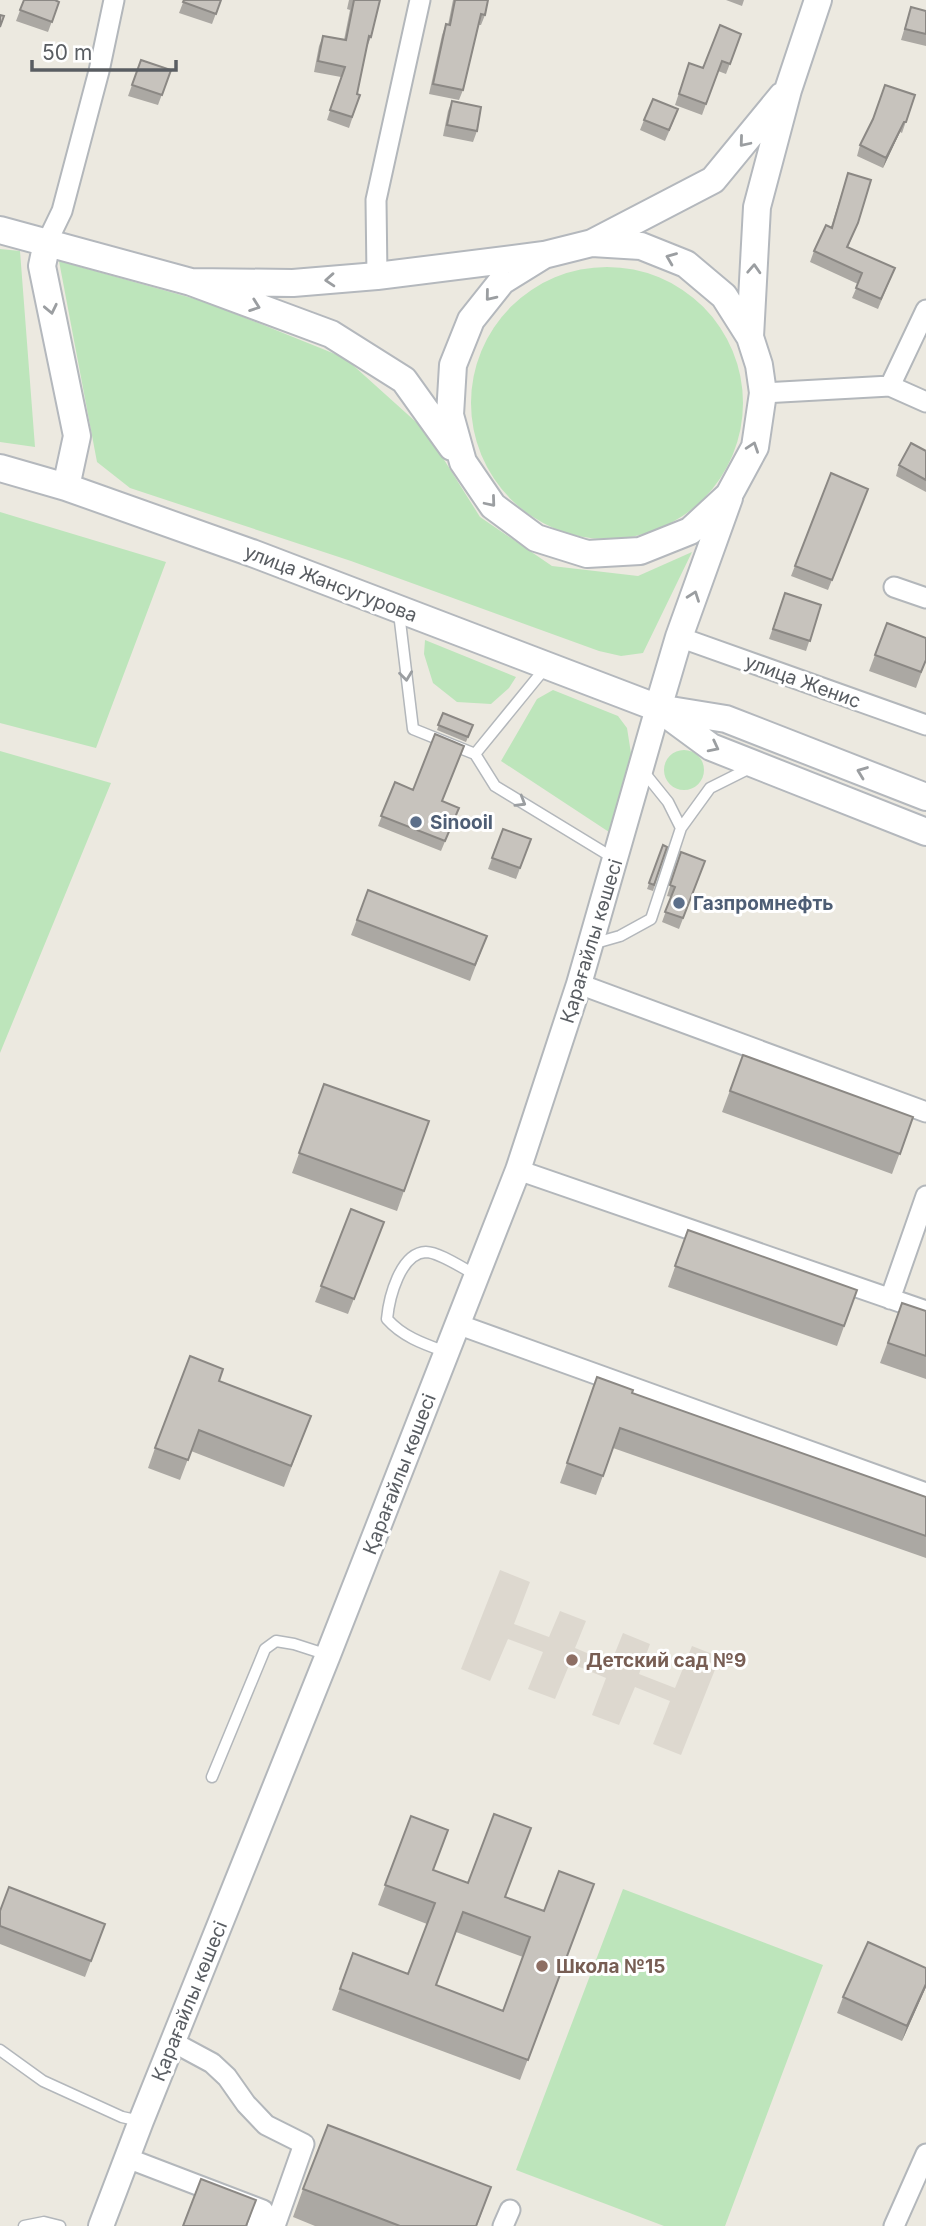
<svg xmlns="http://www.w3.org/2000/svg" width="926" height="2226" viewBox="0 0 926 2226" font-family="Inter,sans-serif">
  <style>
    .education { fill: #ddd8cf }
    .green { fill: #bde5bb }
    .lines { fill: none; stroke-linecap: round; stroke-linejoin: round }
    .service-casing { stroke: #b3b7bb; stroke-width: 13 }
    .minor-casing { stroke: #b3b7bb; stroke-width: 23 }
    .tertiary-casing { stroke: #b3b7bb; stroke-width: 28 }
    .secondary-casing { stroke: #b4b8bd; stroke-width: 30 }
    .service { stroke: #fff; stroke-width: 10 }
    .minor { stroke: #fff; stroke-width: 19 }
    .tertiary { stroke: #fff; stroke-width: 24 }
    .secondary { stroke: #fff; stroke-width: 26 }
    .wall { fill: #aba8a3; fill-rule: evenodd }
    .shaded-wall { fill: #8b8884 }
    .building { fill: #c7c3bd; stroke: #8b8884; stroke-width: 2; fill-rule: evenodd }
    .oneway { stroke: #9b9ea1 }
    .service-dot { fill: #5c6f8a; stroke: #fff; stroke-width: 2.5 }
    .education-dot { fill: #8d6e63; stroke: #fff; stroke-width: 2.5 }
    .labels { text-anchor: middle; stroke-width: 6; stroke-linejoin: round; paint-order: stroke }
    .street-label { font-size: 19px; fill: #595d62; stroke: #fff }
    .service-label { font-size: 19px; font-weight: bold; fill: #4e5e75; stroke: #fff; text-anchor: start }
    .education-label { font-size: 19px; font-weight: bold; fill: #785e54; stroke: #fff; text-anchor: start }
  </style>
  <rect width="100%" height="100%" fill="#ece9e0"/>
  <path class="education" d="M500,1570L530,1582L514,1624L549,1637L560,1611L586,1621L575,1648L611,1663L623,1633L650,1644L639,1674L675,1688L692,1646L720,1657L681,1755L653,1744L670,1701L635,1687L619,1725L592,1715L606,1678L570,1663L555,1699L528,1689L543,1652L508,1639L490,1681L461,1669Z"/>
  <path class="green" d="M0,249L20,251L35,447L0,442Z
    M59,261L206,302L345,358L426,431L480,517L552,566L638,576L692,552L643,653L621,656L599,651L351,561L130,488L97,462Z
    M471 403a136 136 0 1 1 272 0a136 136 0 1 1-272 0Z
    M0,512L166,562L96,748L0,723Z
    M425,640L516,677L509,688L491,704L457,702L433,683L424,654Z
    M553,690L618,716L627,728L633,766L609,832L501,761L537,699Z
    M664 770a20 20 0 1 1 40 0a20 20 0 1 1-40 0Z
    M0,751L111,783L0,1053Z
    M623,1889L823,1965L725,2226H664L516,2170Z"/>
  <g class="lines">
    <g class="service-casing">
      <path id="service" d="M399,613L413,729L475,754L546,667
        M475,754L495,786L615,859
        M643,771L668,802L681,828
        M592,944L620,936L651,919L681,828L710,788L750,768
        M446,1352C424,1344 403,1337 387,1319C389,1298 400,1253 426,1252C439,1252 464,1269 476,1275
        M212,1777L265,1649L276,1641L294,1644L328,1655
        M0,2050L43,2081L122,2117L140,2121
        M24,2226L44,2222L60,2226"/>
    </g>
    <g class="minor-casing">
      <path id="minor" d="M47,242L62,211L99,71L114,0
        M377,276L376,200L420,0
        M890,386L926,402
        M763,393L890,386L926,310
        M894,587L926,598
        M679,637L926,725
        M579,984L926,1112
        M518,1170L926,1311
        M890,1299L926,1196
        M457,1324L926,1493
        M173,2042L212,2063L227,2077L246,2104L266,2125L304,2144L275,2226
        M127,2158L263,2210L257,2226
        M503,2226L510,2210
        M894,2226L926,2154"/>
    </g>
    <g class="tertiary-casing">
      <path id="tertiary" d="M101,2226L141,2121L328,1655L518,1170L579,984L658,708"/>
    </g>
    <g class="secondary-casing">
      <path id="secondary" d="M0,230L191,282L331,334L404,380L452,447
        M47,242L42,266L77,436L66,487
        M592,243L713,180L782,96
        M191,282L293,283L377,276L544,255L592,243L641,246L686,264L724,296L750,337L759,365L763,393L755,447L729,495L690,531L640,551L587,554L536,538L493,506L463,462L450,415L453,365L471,320L502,281L544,255
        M750,337L757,207L788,90L818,0
        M0,468L66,487L252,553L658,708L726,719L926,797
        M658,708L679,637L729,498
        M662,711L711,747L926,832"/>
    </g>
    <use href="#service" class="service"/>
    <use href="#minor" class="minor"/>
    <use href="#tertiary" class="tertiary"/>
    <use href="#secondary" class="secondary"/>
  </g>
  <path class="wall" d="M24,0L59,2L48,32L16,21Z
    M184,0H221L212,24L179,13Z
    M349,0H380L371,37L367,47L357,94L360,95L349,128L327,120L341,77L314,72L319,46L323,36L344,40L350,10L347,9Z
    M453,0H488L485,15L481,25H478L463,90L459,100L429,94L442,35L446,24L448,25Z
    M726,0H744L742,6Z
    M911,7L926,11V46L901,40Z
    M741,34L726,74L718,71L702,115L675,105L689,63L703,68Z
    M141,60L171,70L158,105L128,96Z
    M915,95L902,133L900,132L883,168L857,156L860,145Z
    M452,101L477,131L473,142L443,136L448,111Z
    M644,120H674L665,141L640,130Z
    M848,173L858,223L848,247L895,268L878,309L852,298L858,284L810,262L814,251L831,227Z
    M926,451V492L896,476L899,465Z
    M831,473L868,489L828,590L791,576Z
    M785,593L821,605L806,651L769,639Z
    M875,655L926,660L916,688L869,671Z
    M443,713L473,725L466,742L437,730Z
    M395,782L459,808L441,851L378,826Z
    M503,829L531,839L516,879L488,869Z
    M663,845L667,847L653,891L647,889Z
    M681,852L705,861L679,929L662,922L671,897L667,896Z
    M368,890L487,936L470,981L351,935Z
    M743,1055L913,1117L892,1174L722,1112Z
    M324,1084L404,1191L397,1211L292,1173Z
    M351,1209L384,1222L348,1314L315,1302Z
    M688,1230L857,1290L837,1346L668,1287Z
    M902,1303L926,1311V1379L880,1363Z
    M597,1377L632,1393L926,1497V1558L613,1448L596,1495L560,1483Z
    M219,1381L311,1416L284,1487L191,1451L180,1480L148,1468L155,1448Z
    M411,1816L433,1870L544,1911L594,1884L520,2080L332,2010L353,1953L408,1974L427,1924L378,1905ZM456,1932L523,1957L503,2011L436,1985Z
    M0,1911L105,1924L85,1977L0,1944Z
    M926,1987L902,2041L837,2013L843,1997Z
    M491,2187L477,2226H315L293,2217L303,2189Z"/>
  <path class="shaded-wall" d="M904,122L900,132L883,168L886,158Z
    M926,1984V1987L902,2041L907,2026Z"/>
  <path class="building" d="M24,0H55L59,2L52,22L20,10Z
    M184,0H221L216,14L183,2Z
    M354,0H380L371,37L369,36L357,94L360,95L352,117L330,110L345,67L318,61L323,36L346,40Z
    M455,0H488L485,15L481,14L463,90L433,84L446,24L450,25Z
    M911,7L926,11V34L905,29Z
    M0,15L4,16L0,27Z
    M720,25L741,34L730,64L722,61L706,104L679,94L689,63L703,68Z
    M141,60L171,70L162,95L132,85Z
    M885,85L915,95L906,122H904L886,158L860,145L873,119Z
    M653,99L678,109L669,130L644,120Z
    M452,101L481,107L477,131L447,125Z
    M848,173L871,180L858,223L847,247L895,268L881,299L856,288L862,273L814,251L826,225L832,228Z
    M911,443L926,451V480L899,465Z
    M831,473L868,489L832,580L795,566Z
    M785,593L821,605L810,641L773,629Z
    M887,623L926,638V660L921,672L875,655Z
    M443,713L473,725L468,737L438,725Z
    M435,734L464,746L442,801L459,808L445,841L381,816L395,782L413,790Z
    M503,829L531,839L520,868L492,858Z
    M663,845L667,847L654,885L649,883Z
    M681,852L705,861L683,918L665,912L675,887L670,885Z
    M368,890L487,936L475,965L357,920Z
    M743,1055L913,1117L900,1154L730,1091Z
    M324,1084L429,1121L404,1191L299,1153Z
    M351,1209L384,1222L354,1299L321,1286Z
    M688,1230L857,1290L844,1326L675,1266Z
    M902,1303L926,1311V1356L888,1343Z
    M190,1356L223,1369L219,1381L311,1416L291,1466L199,1430L188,1460L155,1448Z
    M597,1377L633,1390L632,1393L926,1497V1536L620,1428L603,1476L567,1463Z
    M494,1814L531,1828L505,1897L544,1911L559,1871L594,1884L528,2060L340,1989L353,1953L408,1974L435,1903L385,1885L411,1816L448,1830L433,1870L468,1883ZM463,1912L530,1937L503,2011L436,1985Z
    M9,1887L105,1924L91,1961L0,1926V1911Z
    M868,1942L926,1968V1984L907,2026L843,1997Z
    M328,2125L491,2187L476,2226H400L303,2189Z
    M201,2179L256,2200L246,2226H183Z"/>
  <defs><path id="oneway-chevron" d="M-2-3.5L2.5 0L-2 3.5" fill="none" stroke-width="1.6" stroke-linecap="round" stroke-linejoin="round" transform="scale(1.75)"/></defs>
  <g class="oneway">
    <use href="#oneway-chevron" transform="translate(744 142) rotate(130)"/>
    <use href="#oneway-chevron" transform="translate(671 258) rotate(-158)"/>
    <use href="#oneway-chevron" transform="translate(754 269) rotate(-87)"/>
    <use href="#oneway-chevron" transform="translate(330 280) rotate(176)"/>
    <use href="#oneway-chevron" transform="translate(490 296) rotate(129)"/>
    <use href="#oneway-chevron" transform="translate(255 306) rotate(20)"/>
    <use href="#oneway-chevron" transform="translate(51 309) rotate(78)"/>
    <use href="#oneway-chevron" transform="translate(753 447) rotate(-71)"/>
    <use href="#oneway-chevron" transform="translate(491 502) rotate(50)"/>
    <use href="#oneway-chevron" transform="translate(694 596) rotate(-70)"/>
    <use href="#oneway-chevron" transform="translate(406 676) rotate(83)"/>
    <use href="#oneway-chevron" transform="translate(714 747) rotate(27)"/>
    <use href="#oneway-chevron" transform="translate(862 772) rotate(-159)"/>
    <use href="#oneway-chevron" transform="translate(521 802) rotate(31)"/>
  </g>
  <g class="service-dot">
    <circle cx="416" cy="822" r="7"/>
    <circle cx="679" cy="903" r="7"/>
  </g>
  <g class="education-dot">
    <circle cx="572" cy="1660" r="7"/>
    <circle cx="542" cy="1966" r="7"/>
  </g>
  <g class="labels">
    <g class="street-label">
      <text transform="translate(331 583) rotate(21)" y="7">улица Жансугурова</text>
      <text transform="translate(803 681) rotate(20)" y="7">улица Женис</text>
      <text transform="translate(591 941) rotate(-73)" y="7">Қарағайлы көшесі</text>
      <text transform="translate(399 1474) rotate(-69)" y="7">Қарағайлы көшесі</text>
      <text transform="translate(189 2001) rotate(-68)" y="7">Қарағайлы көшесі</text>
    </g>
    <g class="service-label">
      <text x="430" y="829">Sinooil</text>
      <text x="693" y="910">Газпромнефть</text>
    </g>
    <g class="education-label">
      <text x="586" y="1667">Детский сад №9</text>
      <text x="556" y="1973">Школа №15</text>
    </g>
  </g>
  <path d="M32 60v10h144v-10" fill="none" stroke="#595d62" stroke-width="3.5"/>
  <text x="42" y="60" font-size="21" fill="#595d62" stroke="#ffffff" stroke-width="5" paint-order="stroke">50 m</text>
</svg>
